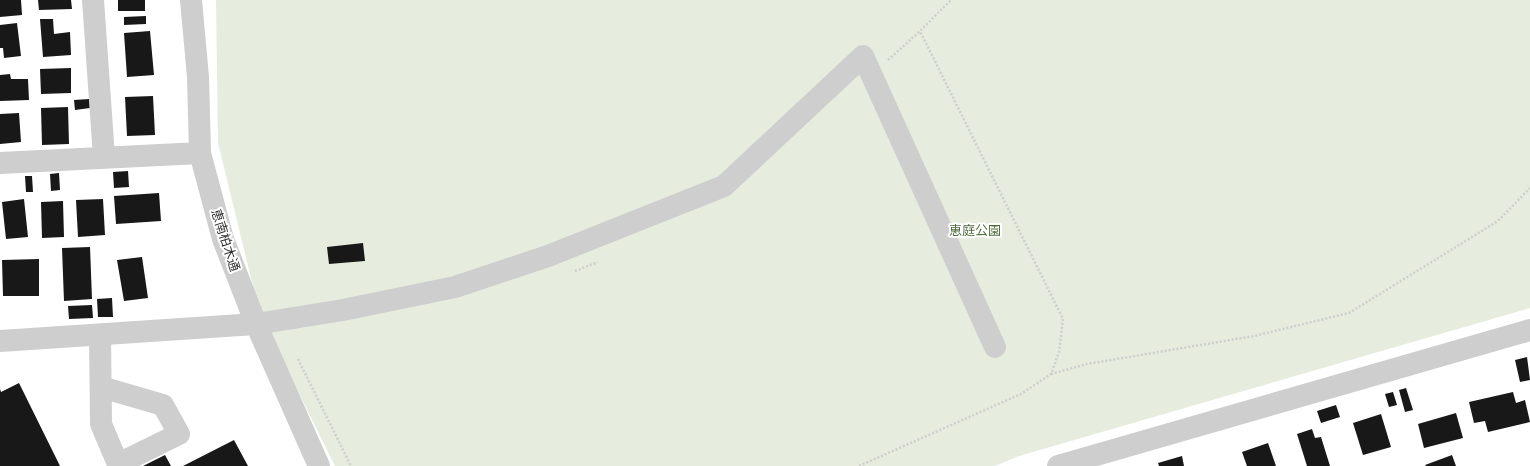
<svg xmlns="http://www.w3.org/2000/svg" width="1530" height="466" viewBox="0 0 1530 466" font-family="Karla,'Noto Sans JP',sans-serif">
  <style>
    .green { fill: #e6eddf }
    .building { fill: #181818 }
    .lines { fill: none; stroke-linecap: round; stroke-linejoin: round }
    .path { stroke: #cecece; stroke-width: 2.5; stroke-dasharray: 2 2; stroke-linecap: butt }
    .minor { stroke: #cecece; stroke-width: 22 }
    .labels { text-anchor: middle; stroke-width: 4; stroke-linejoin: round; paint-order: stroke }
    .park-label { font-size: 13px; fill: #506c3e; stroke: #fff }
    .street-label { font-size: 13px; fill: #313131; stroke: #fff }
  </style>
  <rect width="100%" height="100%" fill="#fff"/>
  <path class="green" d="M216,0H1530V308L1019,456L995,466H335L260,315L218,143Z"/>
  <path class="building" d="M0,0H21L22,15L0,17Z
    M38,0H71L72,9L39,10Z
    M118,0H145V11H118Z
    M146,16V24L124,25V17Z
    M40,19H53L54,34L70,32L71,55L43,57Z
    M17,23L21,56L4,58L3,48H0V25Z
    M150,31L154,75L127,77L124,33Z
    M71,68V93L41,94L40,69Z
    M10,74L11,79H28L29,100L0,101V75Z
    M153,96L155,135L127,136L125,97Z
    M89,99L90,108L75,110L74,100Z
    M68,107L69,144L42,145L41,108Z
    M19,113L21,142L0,144V114Z
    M128,171L129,187L114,188L113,172Z
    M59,173L60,190L51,191L50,174Z
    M25,176H32L33,192H26Z
    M159,193L161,221L116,224L114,196Z
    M24,199L28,237L6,239L2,202Z
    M103,199L105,235L78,237L76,200Z
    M63,201L64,237L42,238L41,202Z
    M363,243L365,261L329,264L327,247Z
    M90,247L92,299L64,301L62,248Z
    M142,257L148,298L124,301L117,260Z
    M39,259V296H3L2,260Z
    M112,298L113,317H98L97,299Z
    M92,305L93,318L69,319L68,306Z
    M1527,357L1530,380L1520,382L1515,360Z
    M19,383L60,466H0V389L1,392Z
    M1406,388L1413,410L1405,412L1399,390Z
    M1393,392L1397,405L1389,407L1385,394Z
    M1513,392L1516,403L1525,400L1530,422L1488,432L1485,421L1474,423L1469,402Z
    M1336,405L1340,417L1321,423L1317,411Z
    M1456,413L1463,438L1424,448L1418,424Z
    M1381,414L1391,447L1363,455L1353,423Z
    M1312,429L1315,438L1321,437L1330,466H1307L1297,434Z
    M234,440L248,466H183Z
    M1268,443L1276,466H1247L1242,452Z
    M165,455L171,466H143Z
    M1452,455L1456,466H1426L1425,465Z
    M1182,456L1184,466H1159L1158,463Z"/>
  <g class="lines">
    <path class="path" d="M888,60L920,31L951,0
      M575,271L598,262
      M298,359L351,466
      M1051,374L1087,364L1254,336L1349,313L1498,221L1530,188
      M859,466L1021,394L1051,374L1059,352L1063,319L920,31"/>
    <path class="minor" d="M93,0L104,157
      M191,0L198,77L200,153L223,239L256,324L319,466
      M0,163L200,153
      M100,335L101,424L118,464L179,434L163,405L101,387
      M0,341L256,324L343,310L455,287L548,256L724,186L863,56L995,347
      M1058,466L1530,330"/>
  </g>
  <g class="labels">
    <g class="park-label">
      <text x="975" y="235">恵庭公園</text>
    </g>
    <g class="street-label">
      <text transform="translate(226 240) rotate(72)" y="5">恵南柏木通</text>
    </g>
  </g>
</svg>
